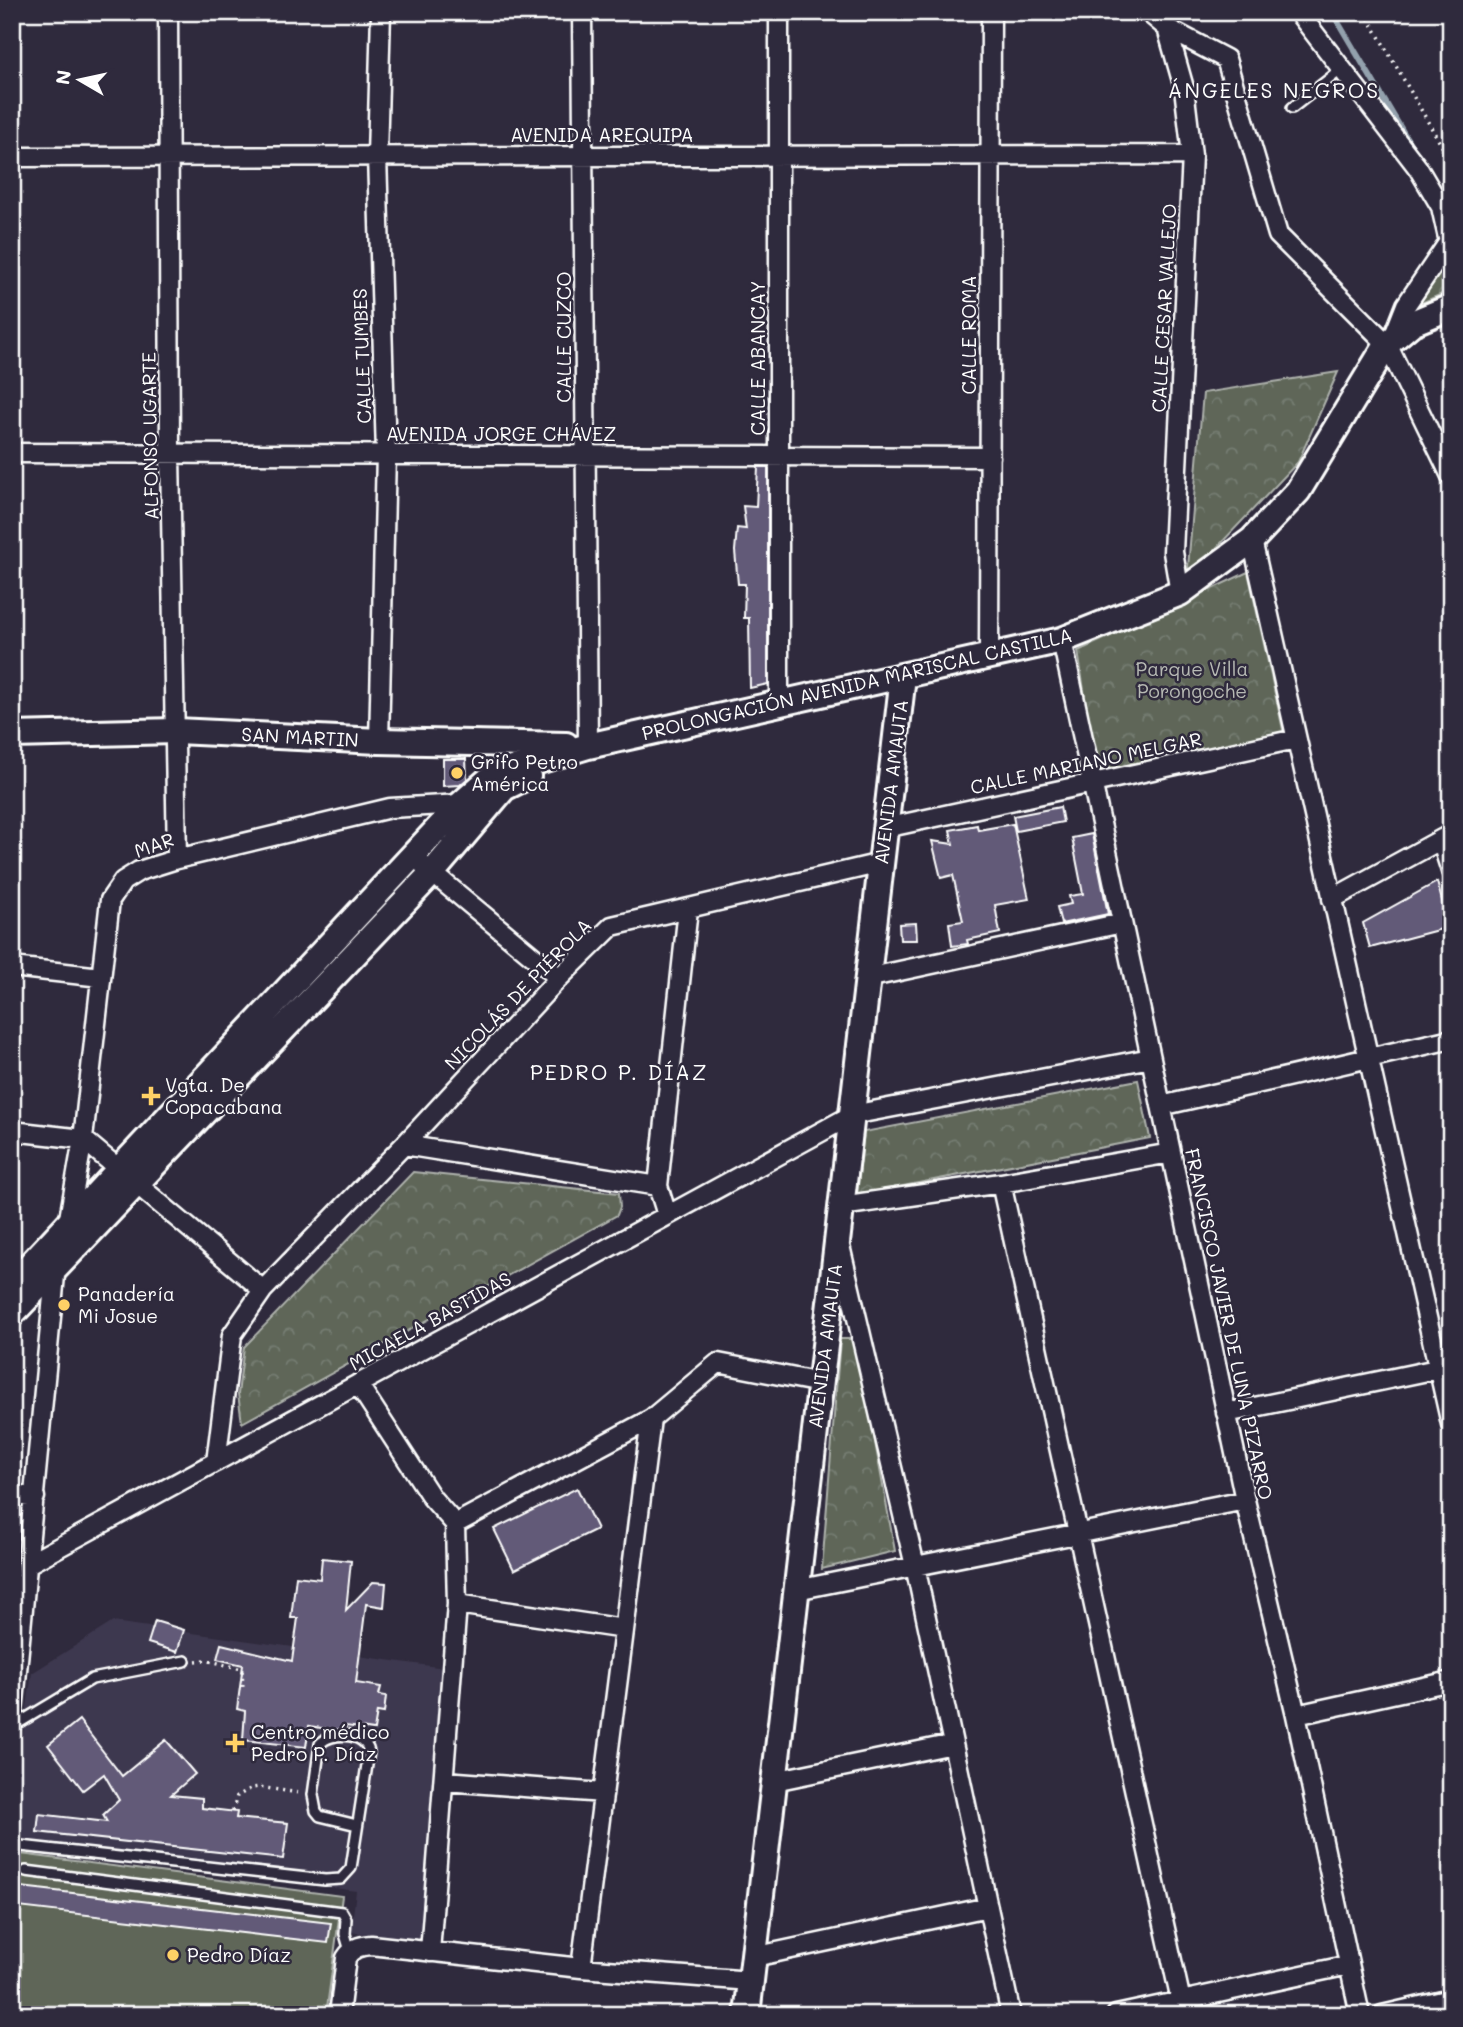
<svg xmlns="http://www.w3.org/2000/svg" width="1463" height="2027" viewBox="0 0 1463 2027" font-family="Mali,sans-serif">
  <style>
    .built { fill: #3e384f }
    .grass { fill: #5e6659; stroke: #aeb2ac; stroke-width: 2 }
    .park { fill: url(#park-crowns); stroke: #aeb2ac; stroke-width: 2 }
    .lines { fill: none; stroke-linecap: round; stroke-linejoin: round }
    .stream { stroke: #93a1ad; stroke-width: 6 }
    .building { fill: #625a78; stroke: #fff; stroke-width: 2 }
    .lane-casing { stroke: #fff; stroke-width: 14 }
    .street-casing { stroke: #fff; stroke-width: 23 }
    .secondary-casing { stroke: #fff; stroke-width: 30 }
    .path { stroke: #fff; stroke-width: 3.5; stroke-dasharray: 2 5; stroke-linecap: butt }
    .lane { stroke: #2f2a3d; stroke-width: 9 }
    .street { stroke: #2f2a3d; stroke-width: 18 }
    .secondary { stroke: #2f2a3d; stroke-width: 24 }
    .poi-dot { fill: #ffd166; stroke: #2f2a3d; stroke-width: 2.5 }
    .labels { text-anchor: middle; stroke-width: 5; stroke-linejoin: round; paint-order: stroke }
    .street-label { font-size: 19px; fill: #fff; stroke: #2f2a3d }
    .park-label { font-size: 19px; fill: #b7bab4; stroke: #2f2a3d }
    .poi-label { font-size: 19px; fill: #fff; stroke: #2f2a3d; text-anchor: start }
    .neighbourhood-label { font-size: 21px; letter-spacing: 2px; fill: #fff; stroke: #2f2a3d }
  </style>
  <defs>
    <pattern id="park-crowns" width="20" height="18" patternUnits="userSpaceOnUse" patternTransform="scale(1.75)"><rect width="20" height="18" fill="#5e6659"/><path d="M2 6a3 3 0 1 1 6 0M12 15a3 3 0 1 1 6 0" fill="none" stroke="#767d72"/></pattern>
  </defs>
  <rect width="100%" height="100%" fill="#2f2a3d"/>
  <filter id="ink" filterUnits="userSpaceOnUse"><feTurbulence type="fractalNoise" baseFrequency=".0143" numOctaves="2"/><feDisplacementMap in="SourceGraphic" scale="14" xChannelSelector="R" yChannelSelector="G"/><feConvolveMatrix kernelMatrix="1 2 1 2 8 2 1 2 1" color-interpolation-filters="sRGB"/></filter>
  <g filter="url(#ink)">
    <path class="built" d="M113,1622L459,1670L421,1942L351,1932L356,1891L12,1843V1812L32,1673Z"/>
    <path class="grass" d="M13,1853L342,1896L326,2015H12Z"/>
    <path class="park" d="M1441,261L1447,262L1451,275V290L1410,308Z
      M1338,372L1298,462L1187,579L1203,393Z
      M1248,572L1284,734L1097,777L1078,651Z
      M1138,1080L1150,1138L857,1195L864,1132Z
      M413,1172L619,1193L620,1207L617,1215L242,1423L238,1394L244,1347Z
      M840,1339H856L895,1551L822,1569Z"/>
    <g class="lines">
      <path class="stream" d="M1332,12L1415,152"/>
    </g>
    <path class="building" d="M758,467H768V684L750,688L749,618H744L745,584H738L735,551L737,528L746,529L743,506L756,507Z
      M443,759H466L467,779L460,785L443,786Z
      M1060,807L1063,822L1016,831L1013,816Z
      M1013,824L1029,899L995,905L1000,933L967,940L968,944L952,946L949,923L963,921L953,875L941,878L932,841L953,844L950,830L977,825L978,830Z
      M1092,834L1108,914L1061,924L1057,907L1071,904L1069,896L1083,894L1072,838Z
      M1437,882L1449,927L1370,948L1363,923Z
      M916,923L917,940H900L899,924Z
      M577,1488L597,1529L514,1570L494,1529Z
      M322,1558L351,1561L346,1610L373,1582L386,1583L384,1607L366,1604L356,1683L381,1687L379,1695L386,1696L384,1713L377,1712L374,1730L346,1726L345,1729L333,1730L309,1726L306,1747L243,1740L245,1711L237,1709L243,1665L217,1659L221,1644L292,1661L298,1618H291L296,1576L320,1579Z
      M155,1621L184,1630L177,1652L148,1643Z
      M79,1720L122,1776L166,1740L195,1774L171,1795L202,1798V1808L237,1812L236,1818L288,1823L283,1859L37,1832L39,1814L107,1822L103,1815L119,1800L104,1774L83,1790L48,1745Z
      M21,1887L331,1923L328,1943L18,1907Z"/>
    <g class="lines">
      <g class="lane-casing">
        <path id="lane" d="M1292,108L1342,69
          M12,1727L92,1679L185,1661
          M12,1845L325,1880L341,1879L351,1868L369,1752C365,1732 331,1731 320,1744L313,1795L316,1811L320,1816L357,1825
          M26,1871L342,1912L346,1919L345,1934L350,1951"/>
      </g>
      <g class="street-casing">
        <path id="street" d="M168,12L170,454L177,859
          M582,12L588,746
          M779,12V703
          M1148,12L1167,28L1226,59L1278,235L1387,344L1451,476
          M1298,12L1418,168L1441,207L1451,251
          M1167,28L1184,88L1192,155L1173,552L1180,593
          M12,157L1192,155
          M1393,338L1406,305L1448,243
          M12,453L990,457
          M1252,540L1451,1424
          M1062,640L1245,1500L1296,1715L1360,2015
          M989,657L991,12
          M379,741L386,454L377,156L381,12
          M885,828L1296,739
          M1441,840L1451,871
          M424,866L559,978
          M1332,899L1451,834
          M12,967L101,977
          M867,978L1122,923
          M1161,1106L1451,1039
          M12,1131L83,1139
          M83,1139L263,1290L232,1335L216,1462
          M404,1145L658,1186
          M1001,1183L1184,2015
          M841,1206L1001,1183L1171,1153
          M667,1215L658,1186L688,909
          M68,1224L83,1139L110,900L123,881L139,871L177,859L390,808L461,804
          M841,1250L915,1566L1011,2015
          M263,1290L404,1145L559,978L612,926L881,863
          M358,1384L432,1498L455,1524L651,1419L718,1363L821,1383
          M1226,1413L1437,1369
          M12,1495L35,1497
          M28,1564L852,1115L1151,1058
          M796,1590L1245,1500
          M457,1604L624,1629
          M1296,1715L1451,1681
          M12,1723L56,1265
          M445,1781L603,1793
          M774,1781L953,1744
          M430,1952L457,1604L455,1524
          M754,1957L988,1907
          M581,1968L651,1419
          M339,2015L346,1958C352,1948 359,1946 371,1945L581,1968L751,1981
          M1116,2015L1349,1965
          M1382,2015L1451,1999"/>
      </g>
      <g class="secondary-casing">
        <path id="secondary" d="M12,735L176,731L379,741L566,745
          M12,1284L461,804L495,774L588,746L1062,640L1180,593L1252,540L1298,491L1387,344L1412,323L1451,307
          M12,1314L432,873L504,788L528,776
          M747,2015L903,676"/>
      </g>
      <path class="path" d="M1365,12L1451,162
        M196,1661L206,1660L242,1669L243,1690
        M233,1811L237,1796L252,1788L259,1787L300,1793"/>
      <use href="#lane" class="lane"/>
      <use href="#street" class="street"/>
      <use href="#secondary" class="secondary"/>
    </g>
  </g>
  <g class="poi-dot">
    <circle cx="457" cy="773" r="7"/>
    <path d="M147.5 1085.5h7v7h7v7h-7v7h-7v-7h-7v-7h7z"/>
    <circle cx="64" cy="1305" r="7"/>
    <path d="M231.5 1732.5h7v7h7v7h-7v7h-7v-7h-7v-7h7z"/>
    <circle cx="173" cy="1955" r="7"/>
  </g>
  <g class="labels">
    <g class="street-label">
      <text x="602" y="142">AVENIDA AREQUIPA</text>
      <text transform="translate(1164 308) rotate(-87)" y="7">CALLE CESAR VALLEJO</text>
      <text transform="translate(969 335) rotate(-90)" y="7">CALLE ROMA</text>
      <text transform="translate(564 337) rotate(-90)" y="7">CALLE CUZCO</text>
      <text transform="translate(362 356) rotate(-92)" y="7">CALLE TUMBES</text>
      <text transform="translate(758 358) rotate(-90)" y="7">CALLE ABANCAY</text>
      <text x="501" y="441">AVENIDA JORGE CHÁVEZ</text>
      <text transform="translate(150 436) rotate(-91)" y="7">ALFONSO UGARTE</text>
      <text transform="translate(857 684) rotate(-13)" y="7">PROLONGACIÓN AVENIDA MARISCAL CASTILLA</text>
      <text transform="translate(300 737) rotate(3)" y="7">SAN MARTIN</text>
      <text transform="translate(1086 763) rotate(-12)" y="7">CALLE MARIANO MELGAR</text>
      <text transform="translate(891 782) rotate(-83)" y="7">AVENIDA AMAUTA</text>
      <text transform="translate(154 845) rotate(-19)" y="7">MAR</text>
      <text transform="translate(518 994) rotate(-46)" y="7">NICOLÁS DE PIÉROLA</text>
      <text transform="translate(430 1321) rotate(-29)" y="7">MICAELA BASTIDAS</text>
      <text transform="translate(1229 1324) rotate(78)" y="7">FRANCISCO JAVIER DE LUNA PIZARRO</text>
      <text transform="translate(825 1346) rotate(-83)" y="7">AVENIDA AMAUTA</text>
    </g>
    <g class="park-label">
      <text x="1192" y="676">Parque Villa<tspan x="1192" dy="22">Porongoche</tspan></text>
    </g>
    <g class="poi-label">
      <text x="471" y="769">Grifo Petro<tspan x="471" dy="22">América</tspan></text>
      <text x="165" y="1092">Vgta. De<tspan x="165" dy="22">Copacabana</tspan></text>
      <text x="78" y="1301">Panadería<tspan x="78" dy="22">Mi Josue</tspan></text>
      <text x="251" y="1739">Centro médico<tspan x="251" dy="22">Pedro P. Díaz</tspan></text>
      <text x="187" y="1962">Pedro Díaz</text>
    </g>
    <g class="neighbourhood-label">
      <text x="1274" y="98">ÁNGELES NEGROS</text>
      <text x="619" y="1080">PEDRO P. DÍAZ</text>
    </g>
  </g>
  <rect width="1463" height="2027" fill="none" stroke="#2f2a3d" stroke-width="42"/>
  <rect x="21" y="21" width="1421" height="1985" fill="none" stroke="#fff" stroke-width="2.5" filter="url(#ink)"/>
  <g transform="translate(80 80) rotate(279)" stroke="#2f2a3d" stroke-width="5" paint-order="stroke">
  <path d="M0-5L12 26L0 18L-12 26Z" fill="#ffffff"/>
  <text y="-10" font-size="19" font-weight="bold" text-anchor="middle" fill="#ffffff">N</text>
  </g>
</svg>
